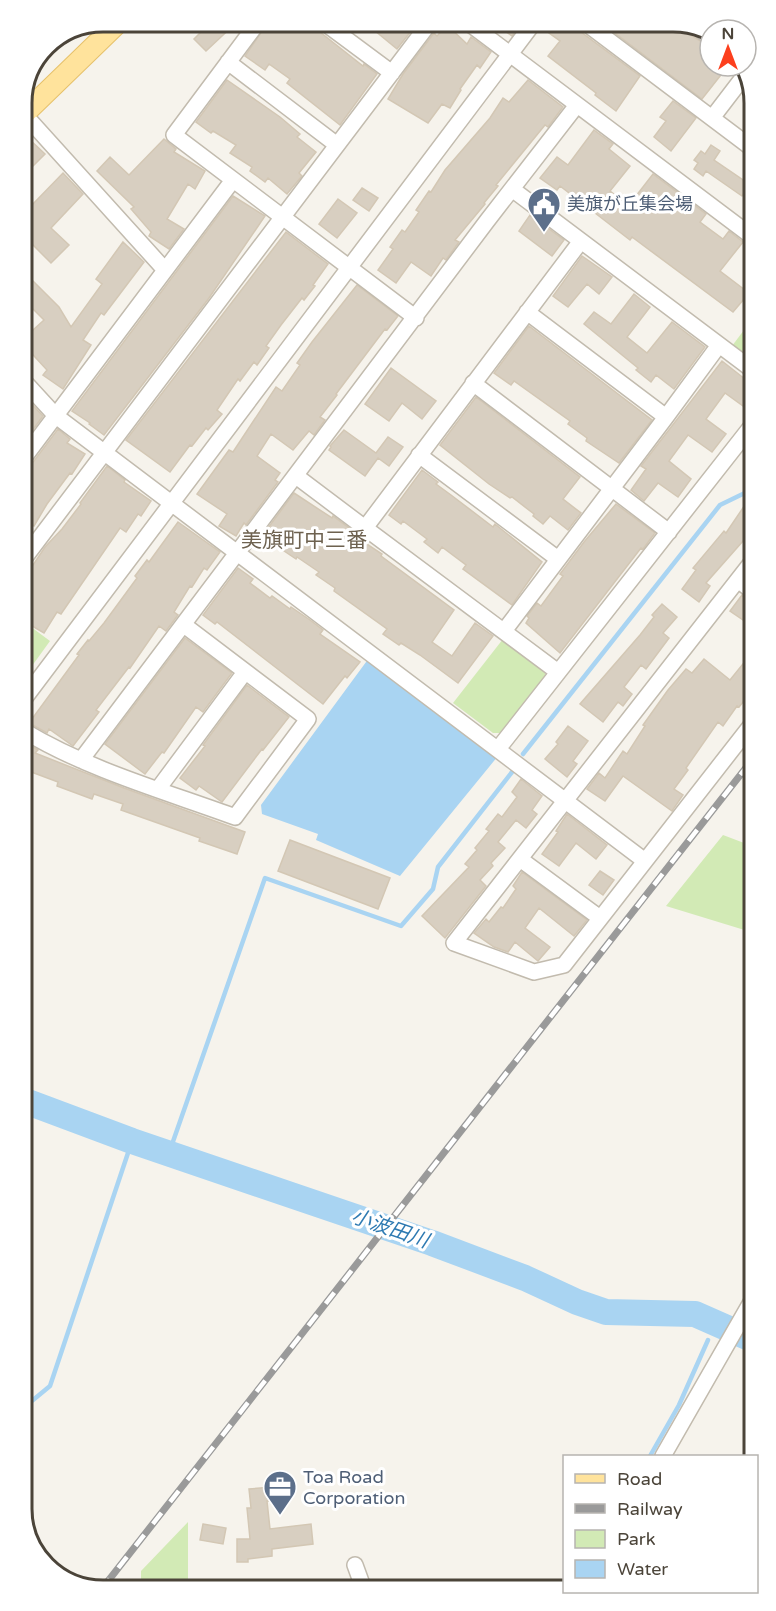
<svg xmlns="http://www.w3.org/2000/svg" width="776" height="1611" viewBox="0 0 776 1611" font-family="'Varela Round','Noto Sans JP',sans-serif">
  <style>
    .green { fill: #d2eab5 }
    .water { fill: #a9d4f2 }
    .lines { fill: none; stroke-linecap: round; stroke-linejoin: round }
    .stream { stroke: #a9d4f2; stroke-width: 4.5 }
    .river { stroke: #a9d4f2; stroke-width: 26 }
    .building { fill: #d8cfc1; stroke: #d3c7b4; stroke-width: 1.5 }
    .minor-casing { stroke: #c2bbae; stroke-width: 18 }
    .major-casing { stroke: #e6c16a; stroke-width: 22 }
    .minor { stroke: #fff; stroke-width: 15 }
    .major { stroke: #ffe39c; stroke-width: 20 }
    .rail-casing { stroke: #9a9a9a; stroke-width: 7 }
    .rail { stroke: #fff; stroke-width: 4.5; stroke-dasharray: 14; stroke-linecap: butt }
    .labels { text-anchor: middle; stroke-width: 6; stroke-linejoin: round; paint-order: stroke }
    .service-label { font-size: 18px; fill: #4e5e75; stroke: #fff; text-anchor: start }
    .water-label { font-size: 20px; font-style: italic; fill: #2e7ab2; stroke: #fff }
    .quarter-label { font-size: 21px; fill: #6e6250; stroke: #fff }
    .rim { fill: none; stroke: #4b4439; stroke-width: 3 }
  </style>
  <rect width="100%" height="100%" fill="#f6f3ec"/>
  <path class="green" d="M750,322V359L732,346Z
    M23,621L50,641L24,677Z
    M503,639L545,670V678L502,733H493L453,703Z
    M723,835L752,846L751,932L666,906Z
    M188,1522V1589H141V1571Z"/>
  <path class="water" d="M369,658L498,756L400,876L316,840L318,834L262,814L261,805Z"/>
  <g class="lines">
    <path class="stream" d="M523,754L720,505L751,490
      M169,1153L265,878L401,926L433,889L438,867L512,772
      M27,1405L50,1386L132,1141
      M650,1456L679,1405L708,1340"/>
    <path class="river" d="M25,1101L132,1141L432,1243L525,1278L577,1302L606,1312L695,1314L754,1340"/>
  </g>
  <path class="building" d="M196,21H238L206,51L194,39L204,29Z
    M269,21H306L363,66L364,64L377,74L340,125L287,83L290,79L269,64L265,70L245,56Z
    M363,21H419L397,49Z
    M491,21H523L512,36Z
    M545,21H573L577,29L640,76L616,111L595,95L596,93L548,56L560,41L542,28Z
    M599,21H677L685,26L683,28L692,36L710,47V66H728L702,99Z
    M447,25L467,44L471,37L491,52L480,68L477,65L460,89L461,90L450,108L442,104L428,123L388,99L403,74L434,33L437,36Z
    M227,80L280,117L300,134L297,137L316,152L299,173L302,176L287,194L268,178L265,182L250,171L252,167L230,153L236,145L213,131L211,133L196,122Z
    M528,80L563,107L548,127L545,125L496,185L498,186L484,203L485,204L455,240L459,242L446,260L443,258L431,276L411,262L396,283L378,270L393,249L390,247L402,230L405,232L419,212L416,210L429,191L431,192L445,170L490,118L503,98L509,102Z
    M673,101L696,118L671,151L654,137L666,121L660,117Z
    M594,130L613,144L609,149L630,166L610,191L629,205L653,174L706,214L700,222L723,239L729,231L743,242L720,271L749,293L733,312L632,237L630,240L560,186L557,190L540,178L557,157L568,165Z
    M28,138L45,154L21,178V145Z
    M164,139L176,149L174,152L205,171L195,189L188,184L167,219L184,229L169,249L149,236L151,232L131,209L134,207L97,171L110,157L129,175Z
    M711,145L720,151L714,160L749,184L742,196L706,171L703,176L694,169L698,163L694,160L701,151L705,154Z
    M63,173L83,194L51,228L69,245L51,263L22,234V198L31,206Z
    M362,188L378,198L369,211L353,200Z
    M233,196L265,216L209,298L104,435L89,424L90,423L72,411Z
    M338,199L357,213L337,238L319,224Z
    M530,215L564,240L552,256L519,231Z
    M286,232L328,264L313,285L315,286L304,300L302,298L281,325L266,346L269,348L257,365L254,362L240,381L238,379L217,410L222,414L208,430L206,428L192,446L190,445L170,472L126,440Z
    M123,242L144,262L104,315L101,313L83,340L91,345L63,389L43,375L47,370L22,343V340L44,320L22,298V270L59,307L71,327L102,284L96,279Z
    M582,256L612,277L599,294L587,284L568,307L553,296Z
    M357,285L398,316L387,330L385,329L336,394L337,395L320,417L325,420L314,435L309,431L293,450L271,434L257,456L280,473L275,480L278,482L246,525L244,523L236,536L219,526L227,514L197,494L229,450L233,452L276,387L282,391L300,365L297,363L312,342Z
    M634,294L650,307L627,337L647,353L672,322L705,347L674,389L656,375L651,382L636,370L638,368L584,324L594,312L611,324Z
    M529,326L652,420L619,463L586,441L587,438L568,424L570,421L514,381L511,385L494,373Z
    M722,361L750,383V411L725,393L706,419L726,434L712,452L688,435L669,461L691,479L678,497L658,483L644,501L631,490L646,469L641,466Z
    M391,368L436,401L422,419L402,403L389,421L365,404Z
    M22,394L43,416L23,443V432Z
    M476,397L580,477L563,499L581,513L568,530L550,516L543,524L533,516L534,514L512,497L510,498L489,484L440,445Z
    M58,429L70,439L67,443L85,454L72,474L70,473L47,504L34,526L32,525L23,536V469L31,465Z
    M344,430L376,453L388,437L403,447L389,466L378,458L365,476L329,450L331,447L330,446Z
    M107,466L125,480L124,482L151,501L141,516L138,514L126,532L120,528L61,614L57,612L44,633L27,623L32,616L23,610V580L45,547L62,529L81,504L80,503Z
    M422,470L438,482L436,484L451,495L493,527L495,524L542,562L512,605L463,569L466,565L442,547L438,553L424,542L427,539L403,521L401,524L389,515Z
    M294,493L332,518L333,516L349,528L347,531L382,554L381,556L454,610L432,642L452,656L475,623L493,636L458,683L420,655L401,643L399,645L383,634L387,629L334,591L335,588L316,575L319,572L297,557L296,559L262,536Z
    M751,496V532L706,583L710,586L699,602L682,589L696,570L693,568L724,531L726,533Z
    M616,504L655,533L643,549L641,548L560,653L526,623L529,618L527,616L537,603L541,606L563,576L560,574L584,542Z
    M178,522L220,552L207,570L204,568L192,587L190,586L174,612L178,615L166,631L159,626L130,668L129,667L96,710L99,712L73,746L49,729L47,733L29,723L79,655L77,654L88,640L89,641L104,623L137,578L135,576L147,560L149,562Z
    M238,568L253,579L250,583L270,598L272,596L290,609L291,607L310,620L323,630L320,634L360,662L347,678L345,676L323,704L217,622L215,624L203,615Z
    M742,595L751,600V615L746,622L730,611Z
    M662,604L677,617L663,633L669,638L646,669L641,665L624,687L632,694L623,706L618,702L603,722L580,704L640,635L654,617L652,615Z
    M185,638L232,673L203,712L196,707L164,753L162,752L145,774L105,744Z
    M751,654L752,691L739,707L737,706L723,726L718,722L686,768L688,770L674,789L683,795L672,811L623,776L605,801L587,789L599,773L605,778L623,751L627,754L645,726L643,725L668,690L686,669L692,673L704,659L730,680Z
    M247,685L289,717L263,750L262,749L222,802L199,786L196,790L180,778L205,746L203,745Z
    M568,726L588,741L573,761L577,764L567,777L545,759L558,744L556,742Z
    M24,742L38,750L35,753L124,788L245,832L237,854L199,841L200,838L121,810L123,804L94,794L92,799L57,786L58,782L26,770L24,773Z
    M521,779L542,796L532,810L537,814L526,828L516,820L498,842L505,848L491,863L493,866L480,880L486,886L445,938L422,916L469,867L465,864L477,850L475,848L489,831L486,829L498,814L502,817L517,797L512,792Z
    M567,814L607,845L596,859L576,843L559,866L542,854L558,832L556,831Z
    M290,840L390,878L378,909L278,871Z
    M600,871L614,880L603,895L589,885Z
    M522,872L587,920L574,936L539,908L525,928L550,947L538,961L515,942L508,952L494,947L474,933L486,919L489,922L501,907L503,908L516,889L513,886Z
    M272,1487L273,1501H267L270,1529L311,1524L313,1544L272,1549V1556L248,1559V1562H237V1539H250L247,1508H251L249,1489Z
    M203,1524L226,1528L223,1544L200,1540Z"/>
  <g class="lines">
    <g class="minor-casing">
      <path id="minor" d="M259,21L174,135L416,318
        M322,21L392,73
        M466,21L750,235
        M583,21L749,146
        M698,28L710,37
        M228,62L337,145
        M24,114L165,270
        M712,118L748,71
        M512,189L750,368
        M527,312L666,417
        M22,379L56,416L645,861
        M473,383L669,532
        M419,455L558,559
        M23,459L233,180
        M296,476L365,528
        M23,560L431,21
        M751,563L454,943L534,972L564,965L752,724
        M738,580L751,590
        M504,631L666,417L719,345
        M558,672L365,528L581,241
        M24,699L535,21
        M24,731C89,770 164,791 235,817L308,719L184,625
        M498,749L750,428
        M81,760L487,221L577,105
        M158,789L245,672
        M520,859L600,918
        M663,1456L754,1297
        M355,1565L363,1587"/>
    </g>
    <g class="major-casing">
      <path id="major" d="M21,117L120,21"/>
    </g>
    <use href="#minor" class="minor"/>
    <use href="#major" class="major"/>
    <g class="rail-casing">
      <path id="rail" d="M101,1590L752,760"/>
    </g>
    <use href="#rail" class="rail"/>
  </g>
  <defs>
    <g id="civic-pin" transform="scale(1.725)"><path d="M0 17L-7.5 6A9.5 9.5 0 1 1 7.5 6Z" fill="#5c6f8a" stroke="#fff"/><path d="M-.6-6.5H3V-4.5H.6V-3L4-1V1h2V6H-6V1h2V-1L-.6-3ZM-1.2 2.5V6h2.4V2.5Z" fill="#fff"/></g>
    <g id="office-pin" transform="scale(1.725)"><path d="M0 17L-7.5 6A9.5 9.5 0 1 1 7.5 6Z" fill="#5c6f8a" stroke="#fff"/><path d="M-6-3h4V-5.5h4V-3h4V5H-6ZM-1-4.5V-3h2v-1.5ZM-6 0V1H6V0Z" fill="#fff"/></g>
  </defs>
  <g fill-rule="evenodd">
    <use href="#civic-pin" x="544" y="204"/>
    <use href="#office-pin" x="280" y="1487"/>
  </g>
  <g class="labels">
    <g class="service-label">
      <text x="567" y="210">美旗が丘集会場</text>
      <text x="303" y="1483">Toa Road<tspan x="303" dy="21">Corporation</tspan></text>
    </g>
    <g class="water-label">
      <text transform="translate(390 1228) rotate(19)" y="7">小波田川</text>
    </g>
    <g class="quarter-label">
      <text x="304" y="547">美旗町中三番</text>
    </g>
  </g>
  <path d="M0 0H776V1611H0ZM103 32H673A71 71 0 0 1 744 103V1509A71 71 0 0 1 673 1580H103A71 71 0 0 1 32 1509V103A71 71 0 0 1 103 32Z" fill="#fff" fill-rule="evenodd"/>
  <path class="rim" d="M103 32H673A71 71 0 0 1 744 103V1509A71 71 0 0 1 673 1580H103A71 71 0 0 1 32 1509V103A71 71 0 0 1 103 32Z"/>
  <rect x="563" y="1455" width="195" height="138" fill="#ffffff" stroke="#b7b4b0" stroke-width="1.5"/>
  <rect x="575" y="1474" width="30" height="9" fill="#ffe39c" stroke="#b7b4b0" stroke-width="1.5"/>
  <text x="617" y="1485" font-size="18" fill="#4b4439">Road</text>
  <rect x="575" y="1504" width="30" height="9" fill="#9a9a9a" stroke="#b7b4b0" stroke-width="1.5"/>
  <text x="617" y="1515" font-size="18" fill="#4b4439">Railway</text>
  <rect x="575" y="1530" width="30" height="18" fill="#d2eab5" stroke="#b7b4b0" stroke-width="1.5"/>
  <text x="617" y="1545" font-size="18" fill="#4b4439">Park</text>
  <rect x="575" y="1560" width="30" height="18" fill="#a9d4f2" stroke="#b7b4b0" stroke-width="1.5"/>
  <text x="617" y="1575" font-size="18" fill="#4b4439">Water</text>
  <g transform="translate(728 48)"><circle r="28" fill="#ffffff" stroke="#b7b4b0" stroke-width="1.5"/>
  <path d="M0-4.5L10 22L0 15L-10 22Z" fill="#fc3f1d"/>
  <text y="-9" font-size="16" font-weight="bold" text-anchor="middle" fill="#4b4439">N</text>
  </g>
</svg>
